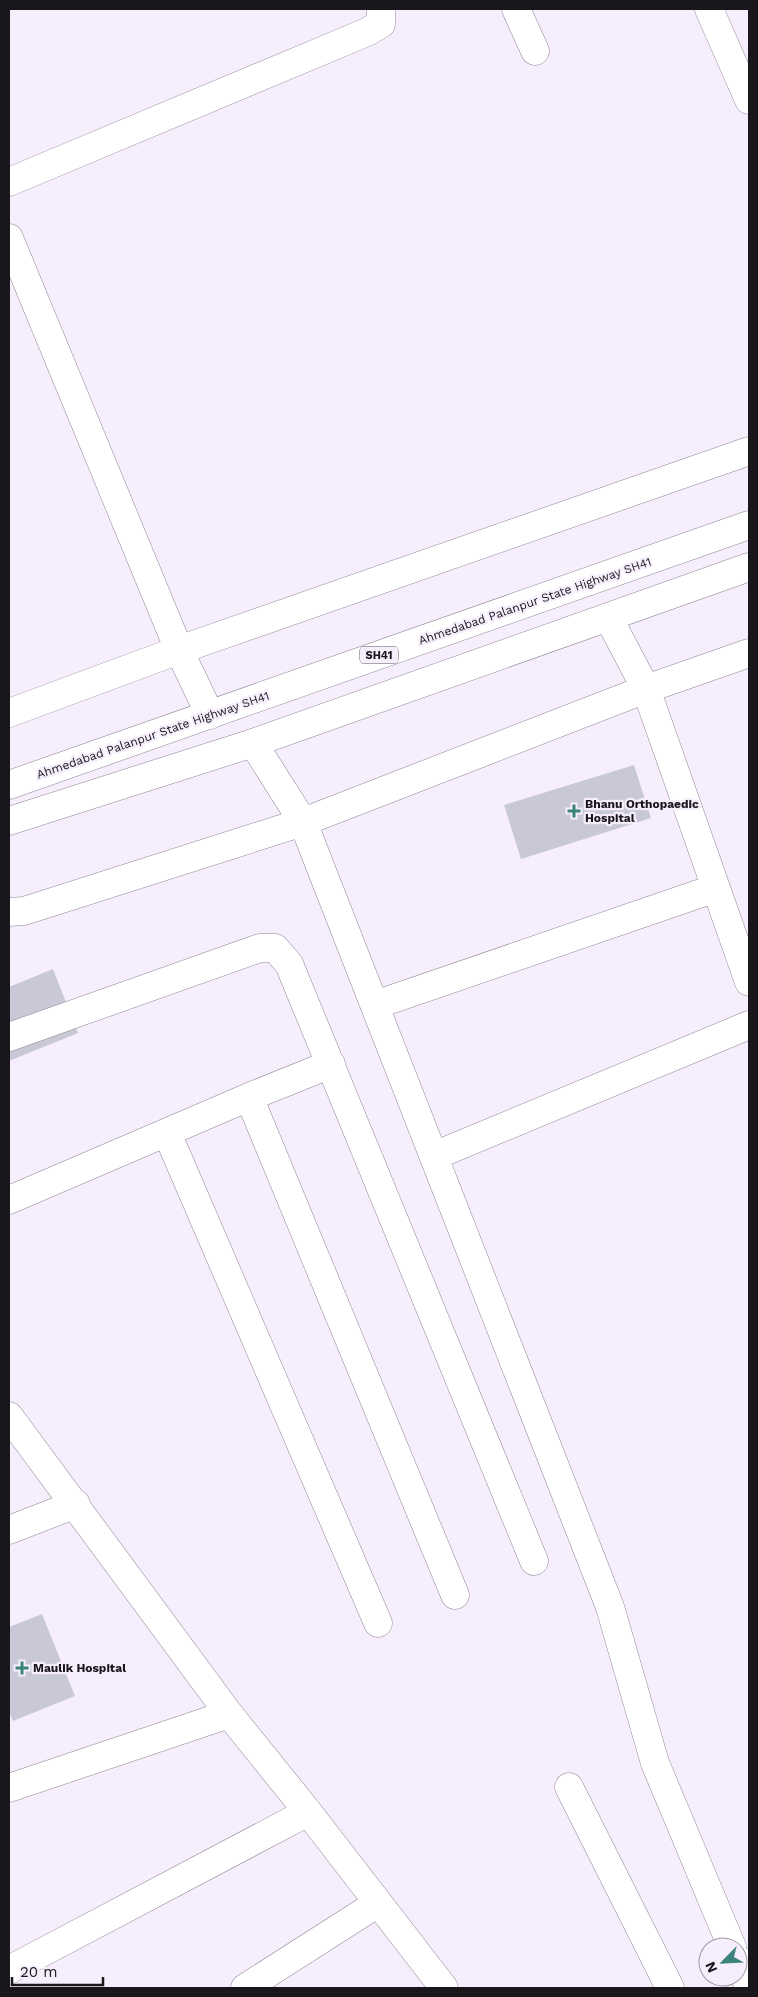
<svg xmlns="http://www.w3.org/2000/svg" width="758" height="1997" viewBox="0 0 758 1997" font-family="'Work Sans',sans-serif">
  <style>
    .building { fill: #c8c8d7 }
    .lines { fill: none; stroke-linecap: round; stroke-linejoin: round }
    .street-casing { stroke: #8e8793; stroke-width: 29 }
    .secondary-casing { stroke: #8e8793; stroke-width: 29 }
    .primary-casing { stroke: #8e8793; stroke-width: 29 }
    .street { stroke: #fff; stroke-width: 28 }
    .secondary { stroke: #fff; stroke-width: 28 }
    .primary { stroke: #fff; stroke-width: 28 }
    .poi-dot { fill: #3c837c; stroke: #f6eefc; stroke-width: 2 }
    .labels { text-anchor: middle; stroke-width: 4.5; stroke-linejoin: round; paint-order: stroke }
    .shield { fill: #f6eefc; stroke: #5c585f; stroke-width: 1 }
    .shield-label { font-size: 11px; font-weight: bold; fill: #1a171c }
    .street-label { font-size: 12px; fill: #1a171c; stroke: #f6eefc }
    .poi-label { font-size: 12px; font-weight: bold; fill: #1a171c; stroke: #f6eefc; text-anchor: start }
  </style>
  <rect width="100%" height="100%" fill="#f6eefc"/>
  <path class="building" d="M634,765L651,818L521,859L504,805Z
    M53,969L78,1033L9,1061V987Z
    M42,1614L75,1696L13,1721L9,1711V1627Z"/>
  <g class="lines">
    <g class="street-casing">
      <path id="street" d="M516,9L535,51
        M709,9L749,100
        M9,182L367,32L381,24V9
        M9,238L179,650L210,715
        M608,617L646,689L749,982
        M9,713L179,650L749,451
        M253,743L303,822L320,866L610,1607L655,1763L732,1947
        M9,912L24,911L303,822L646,689L749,653
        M375,1005L716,888
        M9,1037L260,948H275L289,964L534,1561
        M249,1097L331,1064
        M167,1133L378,1623
        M434,1156L749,1025
        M9,1200L249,1097L455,1595
        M9,1530L76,1504
        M569,1787L670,1988
        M9,1788L229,1714
        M738,1960L749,1987
        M9,1970L308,1812
        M245,1988L378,1903"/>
    </g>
    <g class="secondary-casing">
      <path id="secondary" d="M9,1416L229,1714L308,1812L444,1988"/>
    </g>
    <g class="primary-casing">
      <path id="primary" d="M9,785L749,525
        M9,821L253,743L749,567"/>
    </g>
    <use href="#street" class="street"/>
    <use href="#secondary" class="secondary"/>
    <use href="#primary" class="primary"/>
  </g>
  <g class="poi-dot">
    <path d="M571.5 803.5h5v5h5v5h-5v5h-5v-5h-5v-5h5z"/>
    <path d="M19.5 1660.5h5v5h5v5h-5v5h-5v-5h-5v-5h5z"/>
  </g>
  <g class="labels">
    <rect class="shield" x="360" y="646.5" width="38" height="17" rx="4"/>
    <g class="shield-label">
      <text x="379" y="659">SH41</text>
    </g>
    <g class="street-label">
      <text transform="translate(535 601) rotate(-19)" y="4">Ahmedabad Palanpur State Highway SH41</text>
      <text transform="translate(153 735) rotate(-19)" y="4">Ahmedabad Palanpur State Highway SH41</text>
    </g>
    <g class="poi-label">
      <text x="585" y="808">Bhanu Orthopaedic<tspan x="585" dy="14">Hospital</tspan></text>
      <text x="33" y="1672">Maulik Hospital</text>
    </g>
  </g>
  <rect width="758" height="1997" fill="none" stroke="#1a171c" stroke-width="20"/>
  <g transform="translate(723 1962) rotate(246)"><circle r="24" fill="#f6eefc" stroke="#9e98a2"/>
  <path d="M0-4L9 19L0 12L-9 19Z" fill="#3c837c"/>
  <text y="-8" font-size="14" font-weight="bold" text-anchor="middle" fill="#1a171c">N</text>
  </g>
  <path d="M12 1977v8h91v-8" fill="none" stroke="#1a171c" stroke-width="2.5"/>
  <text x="20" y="1977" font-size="15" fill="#1a171c" stroke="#f6eefc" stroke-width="4" paint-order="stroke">20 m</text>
</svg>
